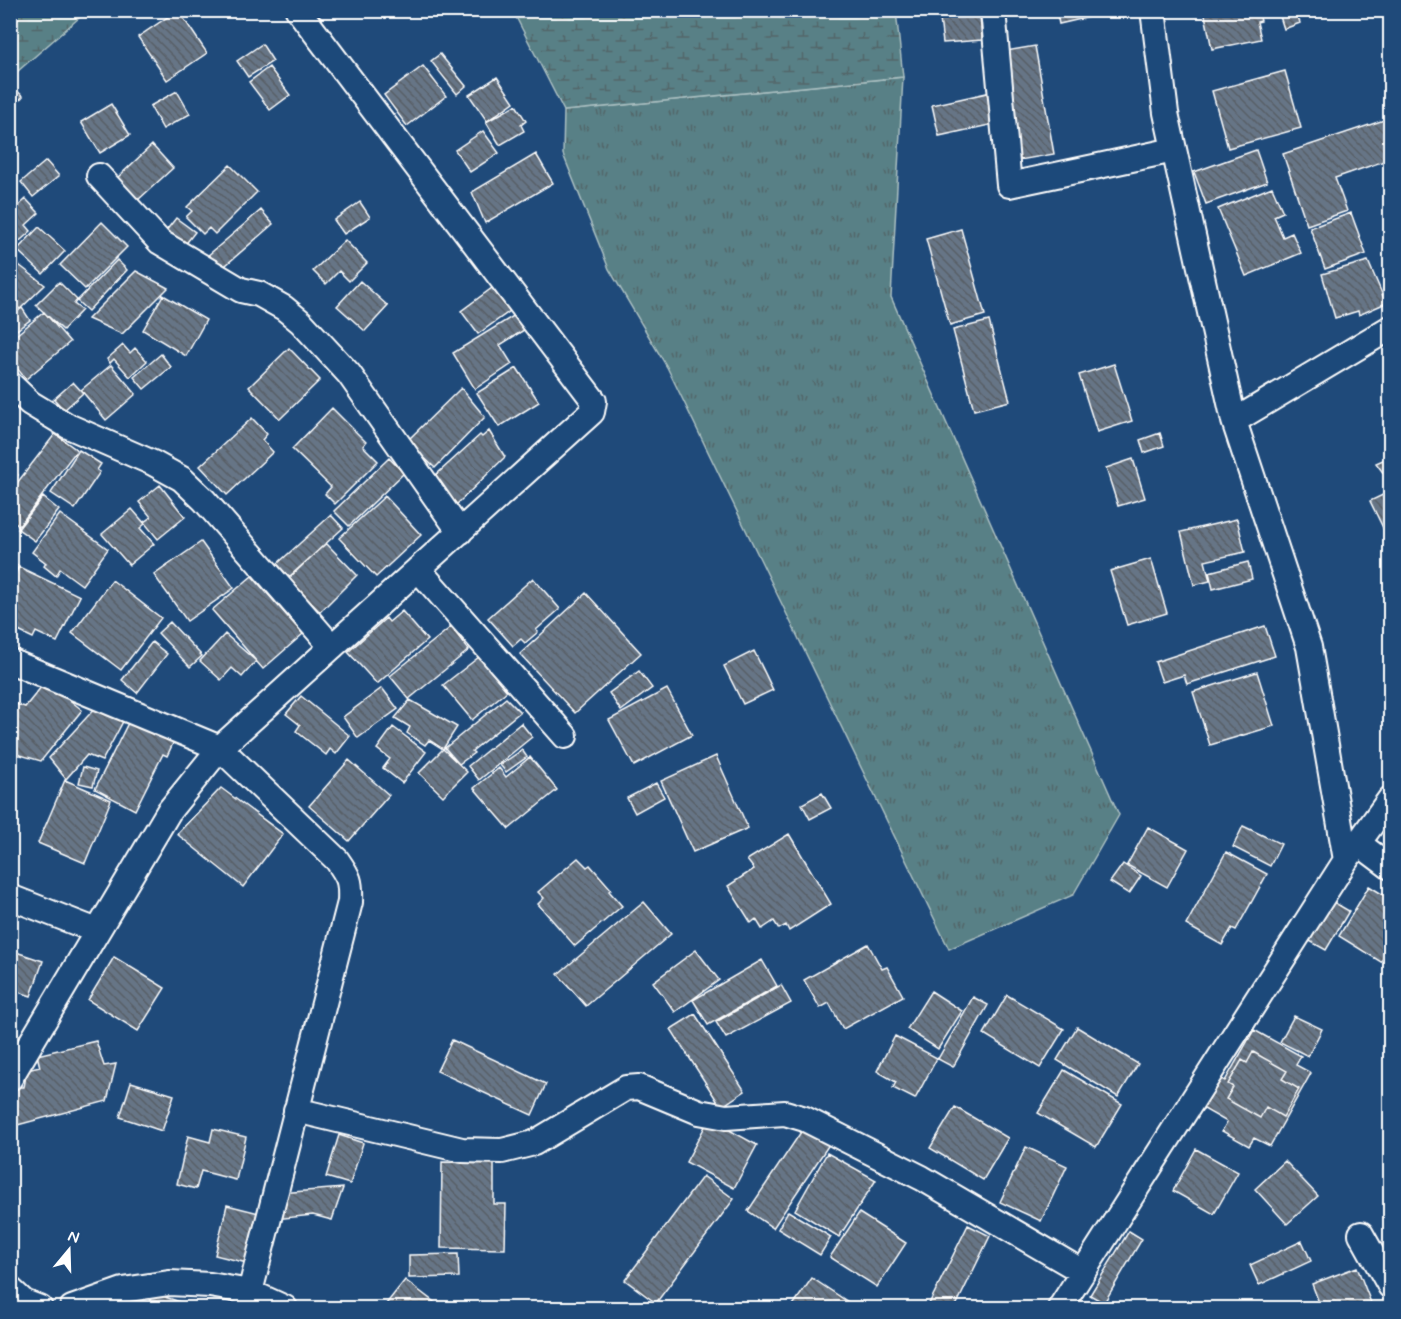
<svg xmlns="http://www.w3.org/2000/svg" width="1401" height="1319" viewBox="0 0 1401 1319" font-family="Mynerve,sans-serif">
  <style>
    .grass { fill: url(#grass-tufts); stroke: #acc0c2; stroke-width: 1.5 }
    .wetland { fill: url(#wetland-marsh); stroke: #acc0c2; stroke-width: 1.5 }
    .building { fill: url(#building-back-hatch); stroke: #fff; stroke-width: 1.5; fill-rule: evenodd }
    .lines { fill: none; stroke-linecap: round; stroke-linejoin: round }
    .minor-casing { stroke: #fff; stroke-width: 28 }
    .minor { stroke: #1f4a7a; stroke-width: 24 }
  </style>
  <defs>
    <pattern id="grass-tufts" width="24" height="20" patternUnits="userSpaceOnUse" patternTransform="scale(1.5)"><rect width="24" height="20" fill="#588086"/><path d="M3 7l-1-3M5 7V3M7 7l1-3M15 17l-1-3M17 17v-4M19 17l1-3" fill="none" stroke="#526669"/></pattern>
    <pattern id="wetland-marsh" width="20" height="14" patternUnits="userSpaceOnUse" patternTransform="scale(1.5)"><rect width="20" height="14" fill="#588086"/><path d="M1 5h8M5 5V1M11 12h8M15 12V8" fill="none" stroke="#526669"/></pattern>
    <pattern id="building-back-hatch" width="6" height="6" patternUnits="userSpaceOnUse" patternTransform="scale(1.5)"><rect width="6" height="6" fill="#667586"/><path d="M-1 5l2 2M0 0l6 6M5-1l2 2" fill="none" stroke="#585e66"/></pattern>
  </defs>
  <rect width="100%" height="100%" fill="#1f4a7a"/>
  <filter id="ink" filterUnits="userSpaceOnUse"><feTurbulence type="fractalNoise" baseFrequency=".0167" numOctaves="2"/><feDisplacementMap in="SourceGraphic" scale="12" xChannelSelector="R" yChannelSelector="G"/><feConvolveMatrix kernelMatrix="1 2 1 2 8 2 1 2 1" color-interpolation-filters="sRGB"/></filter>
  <g filter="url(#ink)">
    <path class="grass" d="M903,77L891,297L1119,815L1073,895L949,949L667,367L609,269L563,154L564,111Z"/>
    <path class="wetland" d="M11,10H87V11L11,77Z
      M513,11H896L903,77L564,111Z"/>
    <path class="building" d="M178,10L207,53L167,80L138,37Z
      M1056,10H1107V13L1059,24Z
      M1204,10H1258L1261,21L1257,22L1261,39L1212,49Z
      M1278,10H1296L1300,23L1284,29Z
      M980,15L982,40L943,43L940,19Z
      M262,44L273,61L248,77L237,61Z
      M1035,46L1054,154L1020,160L1000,52Z
      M440,54L466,86L457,94L431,61Z
      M423,66L446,96L407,126L384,95Z
      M269,67L290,95L270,110L249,82Z
      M1285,71L1301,128L1228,148L1212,91Z
      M497,77L514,102L487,121L469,95Z
      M10,85L23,96L10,111Z
      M177,91L190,114L163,129L150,106Z
      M987,93L994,124L939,136L932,105Z
      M111,104L130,135L100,153L81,122Z
      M516,105L526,121L521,125L524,131L500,145L486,122Z
      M10,115L17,121L10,128Z
      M1390,118V159L1335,178L1347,211L1307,225L1283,154Z
      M483,131L499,153L470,172L455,150Z
      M152,145L173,168L138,200L117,178Z
      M1256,150L1267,182L1206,204L1194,172Z
      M536,154L553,183L485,223L472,192Z
      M46,161L59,176L33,197L21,182Z
      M230,165L257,192L215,234L209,228L203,234L186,217L192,211L187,207Z
      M1272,187L1283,212L1274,216L1283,237L1292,233L1301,253L1246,276L1218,209Z
      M26,199L39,213L26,225L31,231L13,247L10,243V214Z
      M360,202L370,217L344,234L334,220Z
      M261,210L273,224L219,271L206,257Z
      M1351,213L1366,254L1325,269L1310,228Z
      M176,218L195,232L184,246L165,232Z
      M102,222L127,247L85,289L60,265Z
      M39,227L65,251L43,274L17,250Z
      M961,229L985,315L950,325L926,239Z
      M345,240L367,263L349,281L339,271L326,284L313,271Z
      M117,260L127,270L88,311L77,301Z
      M1368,261L1386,303L1359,315L1358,311L1335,318L1322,274Z
      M15,262L45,285L20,309L10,300V266Z
      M136,271L168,288L122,334L88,319Z
      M360,281L388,306L365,331L337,306Z
      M59,282L77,300L74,304L82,310L63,330L36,305Z
      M492,288L510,311L478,334L461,311Z
      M163,295L206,320L186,356L143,330Z
      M22,308L30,320L10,335V317Z
      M44,312L70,342L26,379L10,360V340Z
      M515,315L524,330L500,345L512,364L475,389L453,353Z
      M989,321L1010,401L974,410L953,330Z
      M123,345L130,353L135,348L147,361L130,377L114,359L110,363L107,359Z
      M289,348L320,380L280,419L249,387Z
      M161,354L171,367L144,389L134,377Z
      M1114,364L1132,421L1097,432L1079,375Z
      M111,365L136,394L106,420L81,390Z
      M517,368L539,402L499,427L477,393Z
      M73,382L83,393L64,410L54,399Z
      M461,388L485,417L435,468L407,441Z
      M332,408L366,442L363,446L378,461L335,504L325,494L331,487L292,449Z
      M252,418L267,434L262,440L273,452L227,495L200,466Z
      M489,431L505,457L453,508L427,483L480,435L482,437Z
      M1160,433L1164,446L1144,453L1140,440Z
      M55,434L77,450L19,526L10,519V492Z
      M79,450L101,464L97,470L100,472L75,509L51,493Z
      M1390,457V482L1376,463Z
      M389,458L404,473L349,526L334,511Z
      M1133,459L1145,498L1118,506L1106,468Z
      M10,470L18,475L10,486Z
      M160,485L185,517L158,539L144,522L151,517L139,502Z
      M1389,492L1390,539L1389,540L1370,501Z
      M385,496L421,535L376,577L339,538Z
      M43,497L59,510L35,541L18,529Z
      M132,509L145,524L140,528L154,544L129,565L102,534Z
      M60,514L108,549L82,585L60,569L56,576L44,566L46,563L32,552Z
      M331,515L343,528L289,577L277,564Z
      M1237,519L1245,552L1205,561L1210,581L1194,585L1181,532Z
      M201,542L234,588L187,621L154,575Z
      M326,543L357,575L320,612L288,579Z
      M1151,559L1167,613L1127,625L1110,571Z
      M10,561L19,566L10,581Z
      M1248,562L1252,579L1213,589L1209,572Z
      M19,567L80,596L57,642L36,632L33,638L10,627V584Z
      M252,576L303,634L263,669L212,610Z
      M533,578L560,609L536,630L538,632L525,643L521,639L513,646L488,618Z
      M112,580L161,618L121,670L72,633Z
      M586,593L641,653L575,713L520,654Z
      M402,611L427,640L377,684L348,652L386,618L389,622Z
      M170,622L202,656L190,667L158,633Z
      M1265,626L1275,656L1187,684L1184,675L1162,682L1155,662Z
      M451,627L469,650L409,699L390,676Z
      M225,634L256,661L242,677L232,668L221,680L200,661Z
      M152,642L167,654L137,693L122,680Z
      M754,651L773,690L743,704L724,666Z
      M479,657L507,691L472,720L443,685Z
      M639,671L652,688L621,711L609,693Z
      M1257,672L1274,726L1210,745L1193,692Z
      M46,681L82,710L41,761L10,752V702L25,707Z
      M382,688L398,709L358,738L343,717Z
      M667,689L692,735L634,766L609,720Z
      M301,696L350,736L336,754L330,749L326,755L296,731L300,725L286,714Z
      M506,698L520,712L472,751L474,753L459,764L445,748Z
      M410,700L457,727L443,749L429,740L425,745L407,733L410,727L395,718Z
      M99,704L128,712L102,761L87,755L66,779L49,758Z
      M131,717L175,739L167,756L163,754L135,810L95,789Z
      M521,723L532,737L479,780L468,766Z
      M393,727L426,752L402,783L383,768L390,759L377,749Z
      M443,749L467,772L443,796L419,773Z
      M522,750L527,757L506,772L500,765Z
      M716,756L748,828L693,852L661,781Z
      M530,757L557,790L509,829L474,788L499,768L506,777Z
      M349,760L389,795L349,841L309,806Z
      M83,767L97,771L93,786L79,783Z
      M65,780L111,800L85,863L38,843Z
      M656,783L664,797L635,813L627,798Z
      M221,788L283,834L243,887L177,834Z
      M822,793L831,808L810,819L802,804Z
      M1243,826L1281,844L1270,866L1233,847Z
      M1148,827L1188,849L1167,887L1127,865Z
      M789,834L831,904L789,931L786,925L779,929L774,921L762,929L756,919L751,923L728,886L754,869L747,860Z
      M1226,852L1267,874L1236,930L1232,928L1222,945L1186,925Z
      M578,858L587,867L590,865L611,889L609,891L622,906L575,946L538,904L544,898L538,892Z
      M1123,864L1141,876L1129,894L1110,882Z
      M1369,886L1390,899V945L1381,962L1339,936Z
      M1328,899L1349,911L1326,950L1306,939Z
      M644,902L671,934L586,1006L558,974Z
      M868,944L882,969L887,967L903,996L843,1029L829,1003L820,1008L804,980Z
      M10,950L43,961L31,996L10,989Z
      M696,950L719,980L675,1012L653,982Z
      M114,957L165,988L138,1031L88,1000Z
      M762,960L777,986L708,1025L693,1000Z
      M781,985L791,1003L726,1038L716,1022Z
      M931,991L962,1011L938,1049L907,1029Z
      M1007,995L1064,1029L1040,1068L984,1034Z
      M973,997L988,1005L953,1067L938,1059Z
      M695,1014L745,1091L721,1107L671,1029Z
      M1294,1016L1322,1029L1308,1056L1280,1042Z
      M1077,1027L1138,1064L1118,1097L1057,1060Z
      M1254,1030L1301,1056L1296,1065L1311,1073L1270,1146L1254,1138L1249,1146L1222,1131L1227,1122L1197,1105L1214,1075L1225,1081ZM1253,1052L1287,1071L1282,1079L1299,1089L1283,1117L1266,1107L1260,1118L1226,1099L1233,1087L1228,1084L1242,1060L1247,1063Z
      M895,1036L937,1058L915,1099L893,1088L896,1082L877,1071Z
      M452,1040L546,1084L532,1115L437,1071Z
      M96,1041L104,1066L116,1064L107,1101L10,1127V1103L14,1087H24L27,1070L40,1067L37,1055Z
      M1253,1052L1287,1071L1282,1079L1299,1089L1283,1117L1266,1107L1260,1118L1226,1099L1233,1087L1228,1084L1242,1060L1247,1063Z
      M1064,1070L1122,1104L1096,1147L1038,1113Z
      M131,1082L174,1095L162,1131L120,1117Z
      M955,1107L1008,1138L983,1180L930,1148Z
      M709,1119L757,1145L734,1188L686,1162Z
      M805,1126L830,1143L773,1228L748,1211Z
      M213,1129L246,1137L236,1180L201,1171L196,1189L177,1184L188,1136L210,1142Z
      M339,1135L363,1143L350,1184L326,1177Z
      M1026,1147L1067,1166L1041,1221L1000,1202Z
      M1196,1149L1238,1172L1214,1214L1173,1191Z
      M827,1153L876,1180L839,1237L795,1210Z
      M1285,1161L1318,1196L1287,1224L1255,1189Z
      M442,1162L494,1163V1204H506L505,1249L441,1248Z
      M703,1176L734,1199L656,1303L625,1280Z
      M343,1188L332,1220L313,1215L275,1219L280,1193Z
      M227,1205L259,1213L247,1263L215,1255Z
      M788,1211L831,1237L820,1255L778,1229Z
      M859,1213L906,1243L877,1287L830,1257Z
      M968,1225L990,1236L955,1308H927Z
      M1129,1231L1142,1239L1104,1303L1090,1295Z
      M1302,1241L1311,1261L1259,1285L1250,1265Z
      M458,1254L459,1277L409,1278V1255Z
      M1357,1267L1373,1308H1321L1312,1284Z
      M812,1278L848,1302L844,1308H791Z
      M405,1280L442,1308H392L386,1304Z
      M153,1293L183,1303L181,1308H147Z"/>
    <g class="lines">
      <g class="minor-casing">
        <path id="minor" d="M993,10L1009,185L1174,150
          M1153,10L1166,113L1234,421L1309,647L1346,860
          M99,176L160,242L241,290L259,294L284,308L301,322L349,374L460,532
          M10,384L30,403L68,426L153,463L182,479L204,500L332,647
          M1234,421L1390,328
          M418,569L565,736
          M10,661L220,748L337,860C349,877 351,881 350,902L250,1292
          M1358,843L1390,867
          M10,897L97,931
          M10,1078L169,811L220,748L592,412L594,401L298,10
          M296,1110L462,1150L502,1151L534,1143L626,1088L639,1087L699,1112L726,1117L785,1113L805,1119L922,1178L1083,1272
          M1361,1234L1390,1286
          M10,1289L24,1302L40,1308
          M72,1308L123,1290L169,1283L210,1285L250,1292L285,1308
          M1060,1308L1346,860L1390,799"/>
      </g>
      <use href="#minor" class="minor"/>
    </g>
  </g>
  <rect width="1401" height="1319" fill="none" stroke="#1f4a7a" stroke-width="36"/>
  <rect x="18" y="18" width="1365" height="1283" fill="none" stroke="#fff" stroke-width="2" filter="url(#ink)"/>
  <g transform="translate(69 1250) rotate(19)" stroke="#1f4a7a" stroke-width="4.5" paint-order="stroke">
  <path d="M0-4.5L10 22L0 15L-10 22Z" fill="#ffffff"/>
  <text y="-9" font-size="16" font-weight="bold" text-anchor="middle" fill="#ffffff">N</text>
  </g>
</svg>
